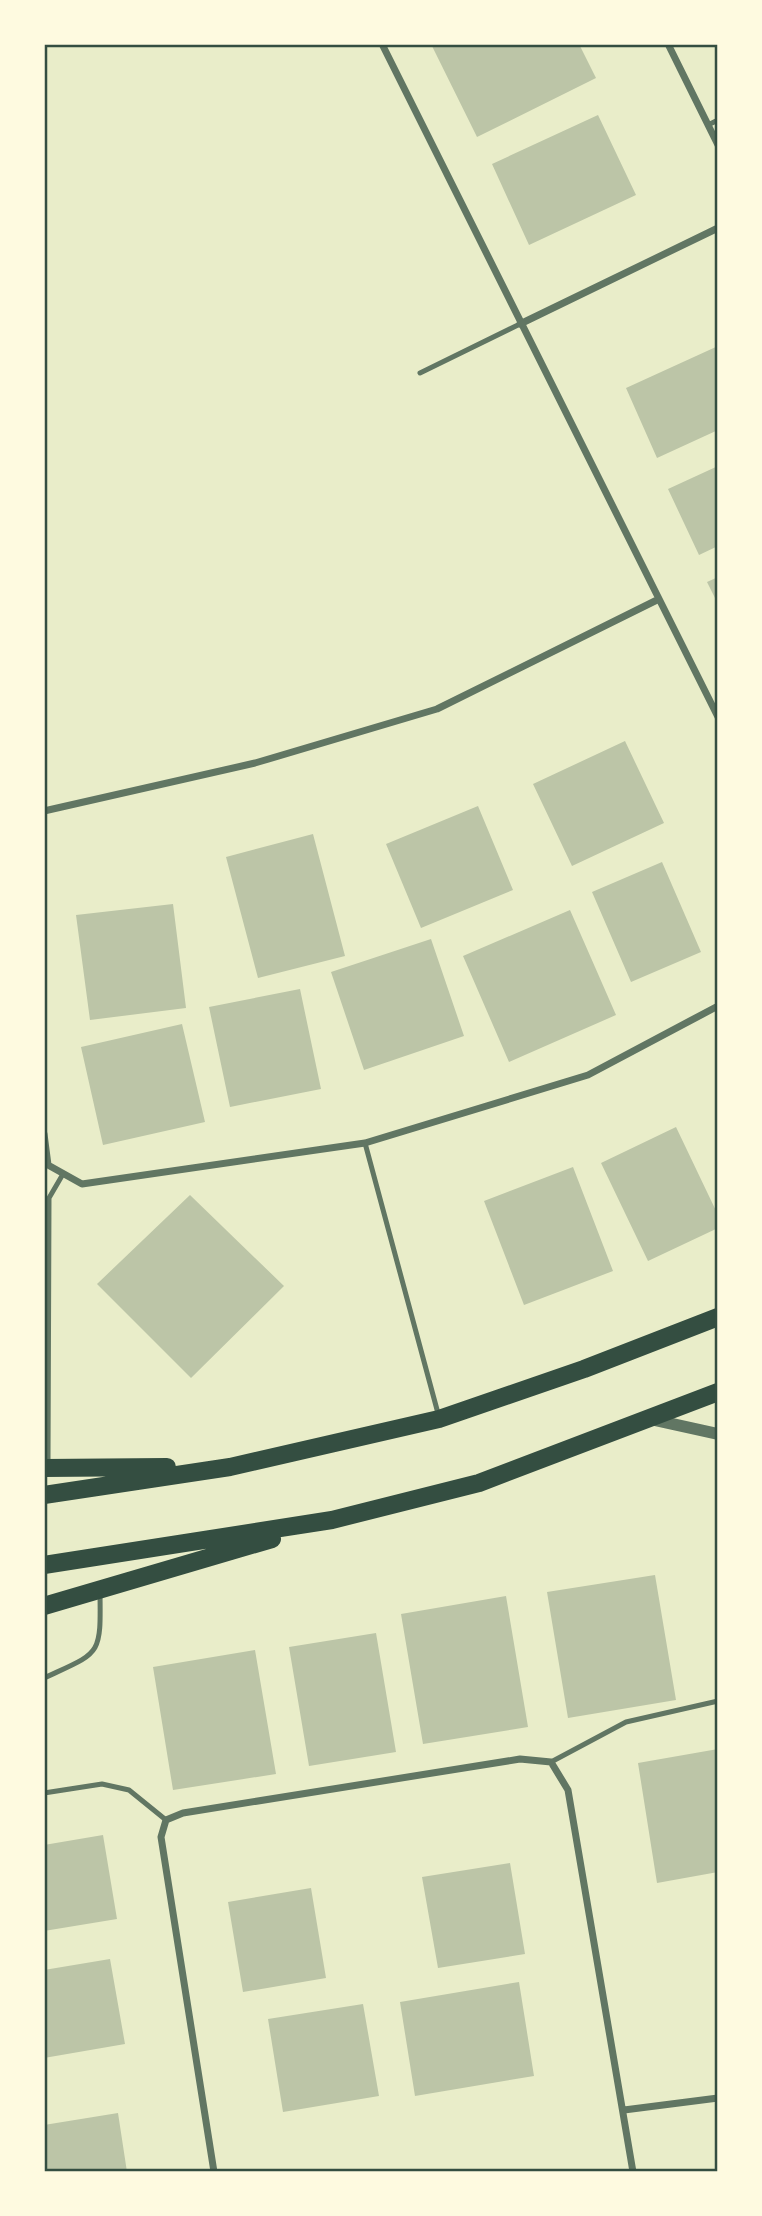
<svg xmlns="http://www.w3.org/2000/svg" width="762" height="2216" viewBox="0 0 762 2216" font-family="'Times New Roman',serif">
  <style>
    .building { fill: #bcc5a7 }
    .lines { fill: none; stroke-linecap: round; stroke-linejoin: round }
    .service { stroke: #617663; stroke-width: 5 }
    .minor { stroke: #617663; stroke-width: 7 }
    .tertiary { stroke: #617663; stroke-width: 12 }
    .primary { stroke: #344e41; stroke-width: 18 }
    .neatline { fill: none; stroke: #344e41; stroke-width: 2.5 }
  </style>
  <rect width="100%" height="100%" fill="#e9edc9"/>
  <path class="building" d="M431,44H579L596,78L477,137Z
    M598,115L636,195L529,245L492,164Z
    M718,346V430L657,458L626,388Z
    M718,466V546L699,555L668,489Z
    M718,577V604L707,582Z
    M625,741L664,823L572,866L533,784Z
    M478,806L513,890L421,928L386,844Z
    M313,834L345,956L258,978L226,857Z
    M662,862L701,952L631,982L592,892Z
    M173,904L186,1008L90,1020L76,915Z
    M570,910L616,1015L509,1062L463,956Z
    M431,939L464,1036L364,1070L331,972Z
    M300,989L321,1089L230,1107L209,1007Z
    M182,1024L205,1122L103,1145L81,1047Z
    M676,1127L718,1215V1228L648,1261L601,1163Z
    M573,1167L613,1271L524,1305L484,1201Z
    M190,1195L284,1286L191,1378L97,1284Z
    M655,1575L676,1700L568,1718L547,1592Z
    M506,1596L528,1727L423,1744L401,1614Z
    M376,1633L396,1752L309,1766L289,1647Z
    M255,1650L276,1774L173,1790L153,1667Z
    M718,1749V1872L657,1883L638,1763Z
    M103,1835L117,1919L44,1931V1845Z
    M510,1863L525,1954L438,1968L422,1877Z
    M311,1888L326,1978L243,1992L228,1902Z
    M110,1959L125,2044L44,2058V1970Z
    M519,1982L534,2076L415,2096L400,2002Z
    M363,2004L379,2096L283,2112L268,2019Z
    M118,2113L127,2172H44V2125Z"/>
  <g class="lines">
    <path class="service" d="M708,125L718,120
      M420,373L520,324
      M365,1143L439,1417
      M48,1464L49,1198L63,1174
      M44,1678C100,1652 101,1657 100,1594
      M551,1762L626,1722L718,1701
      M44,1793L102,1784L129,1790L166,1820"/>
    <path class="minor" d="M382,44L718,717
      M668,44L718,145
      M520,324L718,228
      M44,811L255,763L437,709L659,599
      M44,1134L48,1165L82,1184L365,1143L588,1075L718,1006
      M624,2110L718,2098
      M214,2172L161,1837L166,1820L183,1813L520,1759L551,1762L568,1790L633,2172"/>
    <path class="tertiary" d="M650,1419L718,1434"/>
    <path class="primary" d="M44,1468L167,1467
      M44,1495L230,1467L439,1419L584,1369L718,1317
      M44,1565L332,1520L479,1483L718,1392
      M44,1606L272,1539"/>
  </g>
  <rect width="762" height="2216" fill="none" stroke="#fefae0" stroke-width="91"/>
  <rect x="46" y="46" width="670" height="2124" class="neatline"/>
</svg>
